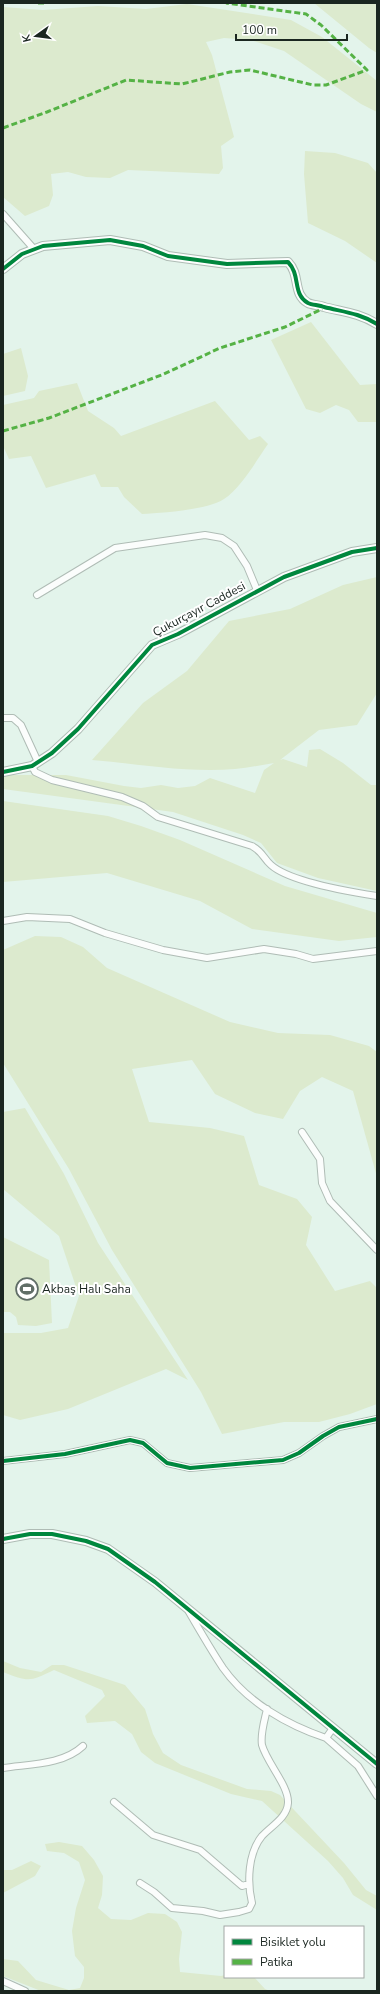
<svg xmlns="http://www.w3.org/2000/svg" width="380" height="1994" viewBox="0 0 380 1994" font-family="'Nunito Sans',sans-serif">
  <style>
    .green { fill: #dceace }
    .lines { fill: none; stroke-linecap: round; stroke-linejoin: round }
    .minor-casing { stroke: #afbcb5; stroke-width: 8 }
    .tertiary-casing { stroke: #afbcb5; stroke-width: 10 }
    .minor { stroke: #fbfdfc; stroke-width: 6 }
    .tertiary { stroke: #fbfdfc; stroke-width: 8 }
    .quiet { stroke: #55b245; stroke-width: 3; stroke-dasharray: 6 3; stroke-linecap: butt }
    .cycleway-casing { stroke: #fff; stroke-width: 6 }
    .cycleway { stroke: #00873e; stroke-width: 4 }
    .labels { text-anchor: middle; stroke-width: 4; stroke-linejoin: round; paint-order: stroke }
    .street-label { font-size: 12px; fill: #1a2620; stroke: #fff }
    .poi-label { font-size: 12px; fill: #1a2620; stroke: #fff; text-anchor: start }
  </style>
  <rect width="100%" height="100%" fill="#e3f4eb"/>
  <path class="green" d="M314,3H377V53L369,48Z
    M187,4L291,20L322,37L377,81V112L361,104L284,51L251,40L224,38L206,42L212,55L234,137L221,146L223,168L219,174L128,170L110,178L86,177L68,172L51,174L53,195L49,206L25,216L3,197V7L43,10L98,6L146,9Z
    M305,151L335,153L368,163L377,173V263L345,241L308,223L304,174Z
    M311,322L360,385L377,384V422H358L349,410L336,405L320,413L306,409L271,340Z
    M21,348L28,376L25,391L3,396V354Z
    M77,383L88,411L114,428L121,436L215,401L249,440L260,436L268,444C256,461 241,488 224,499C207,510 162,513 142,514L124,497L118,487H101L95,474L46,488L31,456L9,459L3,446V405L34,398L39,391Z
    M377,577V693L357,725L319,730L280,760L283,759L307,767L309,750L320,749L343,763L371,785H377V891L318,878L277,863L261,843L243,835L173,812L3,789V776L8,775H66L124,786L141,788L161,785L178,788L195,786L210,778L255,793L264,770L274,763C261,765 248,768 235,769C188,773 139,764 92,760L143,703L187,671L229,621L290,609L343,585Z
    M3,801L108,816L141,826L180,840L285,886L377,913V937L339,941L252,929L200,901L107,873L3,882Z
    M35,936L61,937L83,947L107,968L230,1022L278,1033L330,1035L369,1046L377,1052V1177L353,1091L322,1077L300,1091L283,1119L255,1113L215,1094L192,1060L132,1069L149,1122L210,1128L244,1136L259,1185L297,1199L312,1217L306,1245L335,1291L370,1281L377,1288V1404L350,1414L319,1422H284L222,1434L201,1392L112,1250L69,1169L3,1063V950Z
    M25,1108L64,1174L98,1243L188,1380L166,1369L68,1409L20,1420L3,1415V1333H41L68,1328L79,1296L59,1236L3,1189V1112Z
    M3,1237L49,1260L52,1323L36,1326L18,1325L16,1317L10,1312H3Z
    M3,1661L20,1668L41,1672L52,1665H64L125,1685L145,1709L153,1734L163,1753L181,1765L247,1789L271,1791L280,1795L344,1863L366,1890L377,1896V1910L353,1895L343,1878L328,1861L262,1801L231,1794L155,1763L141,1752L132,1734L115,1721L87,1723L85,1716L105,1696L102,1690L54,1670C29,1682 29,1682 3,1672Z
    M59,1842L82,1846L94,1860L103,1876L102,1895L98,1908L111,1919L131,1920L148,1913L165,1914L177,1922L182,1932L179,1959L180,1972L221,1976L225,1975V1977H254L265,1989L270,1991H41L3,1976V1959L18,1961L36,1980L69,1990L80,1988L84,1978V1967L75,1956L72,1931L76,1908L85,1880L79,1862L64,1853L47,1851L45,1844Z
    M31,1861L41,1866L35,1876L3,1893V1870H12Z"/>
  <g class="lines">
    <g class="minor-casing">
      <path id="minor" d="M3,214L34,249
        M37,595L115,548L205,535L222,538L234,546L247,566L257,590
        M3,718H13L21,725L38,762
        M32,766L35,772L52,780L122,797L143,806L158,817L252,846C263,852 263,858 271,865C290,882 351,892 377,896
        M3,921L27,917L70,919L105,933L163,950L207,958L264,949L296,954L313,959L377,951
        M302,1132L320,1159L322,1183L330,1201L377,1250
        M3,1461L65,1454L130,1440L143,1443L167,1463L190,1468L283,1460L299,1453L323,1436L339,1427L377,1419
        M189,1612C200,1631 211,1650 223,1668C247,1702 287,1725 326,1738L333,1728
        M326,1738L358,1766L377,1796
        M3,1768C29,1764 63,1765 83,1746
        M114,1802L153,1835L200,1850L242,1886L249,1884
        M140,1883L154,1892L172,1908L203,1911L220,1915L239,1912L249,1909L252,1903C247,1882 248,1853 262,1836C271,1826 287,1818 288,1803C289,1786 267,1763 262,1745C260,1734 265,1719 267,1709
        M3,1981L25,1991"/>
    </g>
    <g class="tertiary-casing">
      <path id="tertiary" d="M3,269L22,254L43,246L110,240L143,246L168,256L227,264L288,262C301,275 292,294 308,303C312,305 319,305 324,307C344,312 359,313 377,324
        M3,772L32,766L52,753L78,729L152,645L178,634L284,577L352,552L377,548
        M3,1539L30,1534H52L86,1541L108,1549L155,1582L377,1764"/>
    </g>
    <use href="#minor" class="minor"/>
    <use href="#tertiary" class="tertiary"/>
    <path class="quiet" d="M38,3H47
      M3,128L47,112L126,80L182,84L230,72L250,70L313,85H326L367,70L321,25L306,14L226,3
      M3,431L49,418L164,374L220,348L285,327L326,307"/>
    <g class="cycleway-casing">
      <path id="cycleway" d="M3,269L22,254L43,246L110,240L143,246L168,256L227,264L288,262C301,275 292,294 308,303C312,305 319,305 324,307C344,312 359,313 377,324
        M3,772L32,766L52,753L78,729L152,645L178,634L284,577L352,552L377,548
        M3,1461L65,1454L130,1440L143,1443L167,1463L190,1468L283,1460L299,1453L323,1436L339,1427L377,1419
        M3,1539L30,1534H52L86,1541L108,1549L155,1582L377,1764"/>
    </g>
    <use href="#cycleway" class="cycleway"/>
  </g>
  <defs>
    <g id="stadium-ring" transform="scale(1.15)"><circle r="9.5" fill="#fff" stroke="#606e67" stroke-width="1.5"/><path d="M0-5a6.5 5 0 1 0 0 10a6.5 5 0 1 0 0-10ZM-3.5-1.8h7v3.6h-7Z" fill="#606e67"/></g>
  </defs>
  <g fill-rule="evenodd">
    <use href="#stadium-ring" x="27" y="1289"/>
  </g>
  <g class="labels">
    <g class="street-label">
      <text transform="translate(199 609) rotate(-28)" y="4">Çukurçayır Caddesi</text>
    </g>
    <g class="poi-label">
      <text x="42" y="1293">Akbaş Halı Saha</text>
    </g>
  </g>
  <rect width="380" height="1994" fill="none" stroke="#1a2620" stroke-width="8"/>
  <rect x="224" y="1926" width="140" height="52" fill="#ffffff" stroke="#a3a8a6"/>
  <rect x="232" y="1939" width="20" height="6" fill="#00873e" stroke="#a3a8a6"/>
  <text x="260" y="1946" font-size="12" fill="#1a2620">Bisiklet yolu</text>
  <rect x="232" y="1959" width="20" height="6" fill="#55b245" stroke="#a3a8a6"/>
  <text x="260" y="1966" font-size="12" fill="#1a2620">Patika</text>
  <g transform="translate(36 36) rotate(256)" stroke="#ffffff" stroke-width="3" paint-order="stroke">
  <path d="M0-3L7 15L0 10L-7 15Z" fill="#1a2620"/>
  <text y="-6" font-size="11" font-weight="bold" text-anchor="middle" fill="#1a2620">K</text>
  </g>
  <path d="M236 34v6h111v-6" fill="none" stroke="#1a2620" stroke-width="2"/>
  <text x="242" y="34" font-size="12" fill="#1a2620" stroke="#ffffff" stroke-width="3" paint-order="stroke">100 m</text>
</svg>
